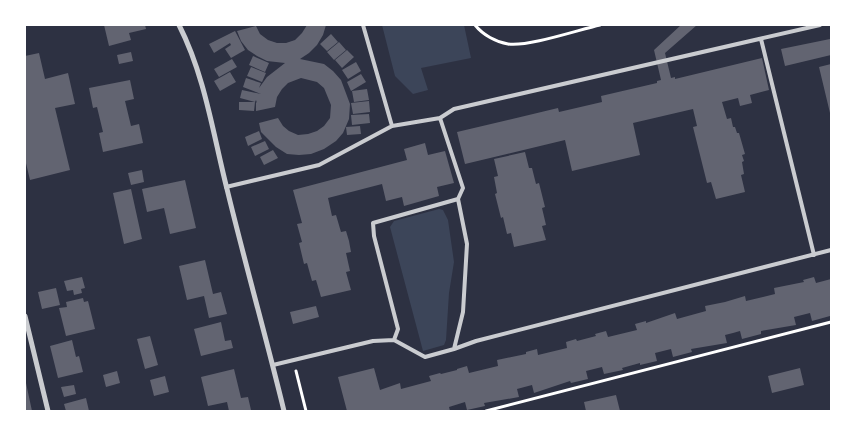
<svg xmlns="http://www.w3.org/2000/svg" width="856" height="436" viewBox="0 0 856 436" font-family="'Work Sans',sans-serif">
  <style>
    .green { fill: #3c4559 }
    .building { fill: #626471 }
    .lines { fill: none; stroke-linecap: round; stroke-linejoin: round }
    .path { stroke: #fff; stroke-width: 3 }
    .service { stroke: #caccd0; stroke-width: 4 }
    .minor { stroke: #caccd0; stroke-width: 5 }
  </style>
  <rect width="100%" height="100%" fill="#2d3142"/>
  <path class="green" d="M382,25H464L471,58L421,68L428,90L413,94L395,76Z
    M439,209L443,210L448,220L454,262L449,293L446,340L444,345L423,351L390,227L394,221Z"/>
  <path class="building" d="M104,25H145L146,29L129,33L131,40L109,46Z
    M307,25H326L323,35L317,45L309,53L300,59L324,64L333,71L341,80L350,104L349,119L343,133L336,141L324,149L311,154L299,155L287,154L276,147L261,132L259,123L278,118L283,126L289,131L298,135L308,134L317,131L324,126L330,118L331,105L324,88L317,82L301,78L288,83L282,89L277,97L275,107L256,111V102L257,103L256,100L255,102L240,98L242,90L261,94L243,87L246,78L261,83L259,88L267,77L285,63L267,61L257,56L248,50L241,41L237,31L256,26L260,34L268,40L277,43H286L295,40L302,33Z
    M681,25H697L665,53L671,78L675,77V79L762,58L769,90L750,95L752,103L740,106L738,98L722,102L727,119L731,118L733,127H735L737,133H739L745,154L742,155L744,161L742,162L744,174L741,175L745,192L716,199L711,182L707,183L693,127L697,126L693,109L633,123L640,155L572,171L565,140L465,164L457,132L558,108L559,112L602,102L601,96L657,83V81L661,80L654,50Z
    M235,31L245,50L231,58L225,49L231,45L230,43L214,53L209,44Z
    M331,34L338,42L327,51L320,44Z
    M830,39L831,55L785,66L781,49Z
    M339,42L346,50L334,60L327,52Z
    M347,50L354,57L342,68L335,60Z
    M131,52L133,61L119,64L117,55Z
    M39,53L45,79L68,73L75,104L55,108L70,170L30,180L25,159V56Z
    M253,56L269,63L265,72L249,65Z
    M232,59L237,67L219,77L214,69Z
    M356,62L361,71L348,79L342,70Z
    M831,64V113H830L819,67Z
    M251,67L266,73L262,82L247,76Z
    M230,72L236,82L220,91L214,81Z
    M361,74L366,82L351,91L347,82Z
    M130,80L134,99L125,101L131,126L139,124L143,143L103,152L99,133L103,132L97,107L93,108L89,88Z
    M367,89L369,100L354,102L352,91Z
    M369,101L370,112L353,114L351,103Z
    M239,102H255L254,111L239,110Z
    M369,114L370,123L352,125L351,115Z
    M360,126L361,134L347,135L346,127Z
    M259,131L262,139L248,146L245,137Z
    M265,141L269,149L255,156L251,147Z
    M425,143L428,155L445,151L454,183L437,187L439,196L404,206L402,197L386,201L382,184L328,198L332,216L336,215L341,232L346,231L349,241L351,252L346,253L350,271L346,272L351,290L321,297L316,280L312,281L307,263L304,264L299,243L302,242L297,224L302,223L293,190L407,160L404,149Z
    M273,150L278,158L264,165L260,157Z
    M525,152L529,168H532L536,184L539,183L545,207L542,208L546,225L542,226L546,240L514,247L511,233L507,234L503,217L501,218L495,194L497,193L494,177L498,176L494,159Z
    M142,170L144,182L131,185L128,173Z
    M185,180L196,228L170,234L164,208L147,212L142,189Z
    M131,189L142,239L124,244L113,193Z
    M205,260L213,294L221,292L227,314L209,318L204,296L187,300L179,266Z
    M82,277L85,288L81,289L82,293L74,295L73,290L67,291L64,281Z
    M814,277L816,283L831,279L830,316L812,321L810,313L794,317L796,325L761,331V334L742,339L740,331L733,333L725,335L727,343L691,349L692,352L673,357L671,349L655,353L657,361L640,365V363L622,368L623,370L604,374L602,367L586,371L588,379L571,383L570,381L534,393L532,385L517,389L519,397L484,403L485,406L467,410L465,402L449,407L450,411H347L338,377L374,368L380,390L400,383L401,389L431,381L429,376L440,373L441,374L457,370V369L467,366L469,373L498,366L497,360L526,354V352L537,349L538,355L567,348L566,342L576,339L577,341L596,336L595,334L606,331L608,337L637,330L635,324L646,321V323L675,313L677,319L706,311L705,306L725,302L745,296L746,301L775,294L774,288L804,282L803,280Z
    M56,288L60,305L42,309L38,292Z
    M83,298L84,302L88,301L95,329L66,336L59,308L67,307L66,302Z
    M316,306L319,317L293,324L290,312Z
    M221,322L225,341L231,340L233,348L201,356L194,329Z
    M150,336L158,365L145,369L137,339Z
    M72,340L76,357L79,356L83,372L58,378L50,346Z
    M800,368L804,385L772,393L768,376Z
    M234,369L241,398L248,397L251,410L229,411L227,402L208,406L201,377Z
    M117,371L120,383L106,387L103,375Z
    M165,376L169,392L154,396L150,380Z
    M25,383H26L32,411H25Z
    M74,385L76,394L64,397L61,387Z
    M616,395L620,411H586L584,402Z
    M86,398L89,411H66L64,404Z"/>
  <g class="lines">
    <path class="path" d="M475,25C483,35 496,42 508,44C528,47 578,30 600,25
      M296,371L306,411
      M486,411L831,322"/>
    <path class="service" d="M363,25L392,126
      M761,39L814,255
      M440,118L463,188L458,199
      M226,187L319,165L392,126L440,118L454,109L820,25
      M394,340L398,329L374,236L373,223L458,199L467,244L463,312L454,349
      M273,365L373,341L394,340L425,357L454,349L476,341L831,250"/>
    <path class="minor" d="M179,25C205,76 213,134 227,189C245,263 266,337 284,411
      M25,316L48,411"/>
  </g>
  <rect width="856" height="436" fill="none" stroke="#ffffff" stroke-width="52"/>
</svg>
